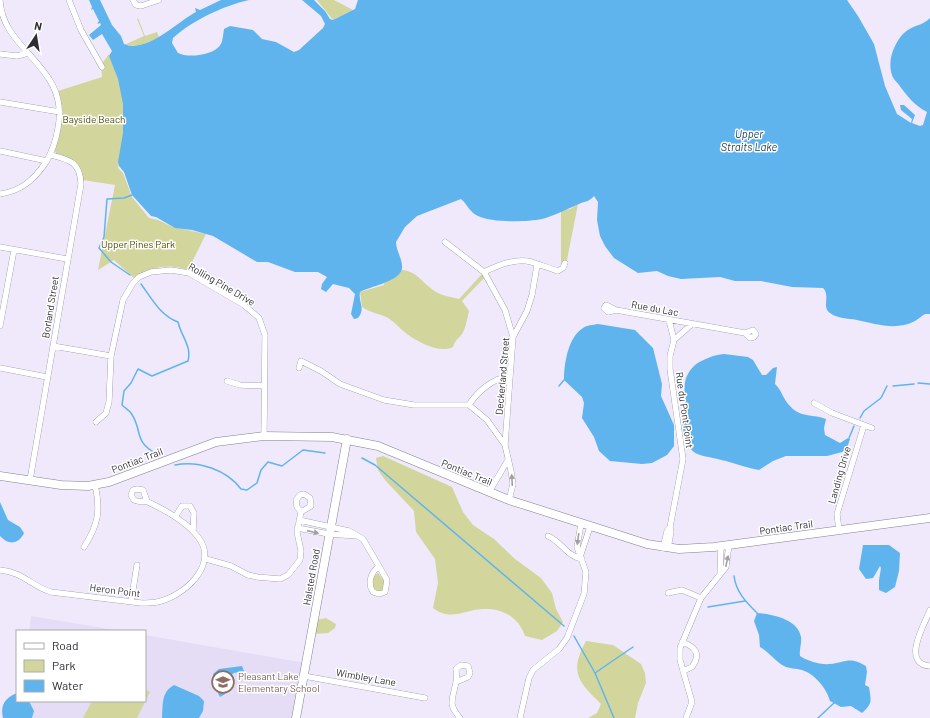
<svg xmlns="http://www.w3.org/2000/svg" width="930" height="718" viewBox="0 0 930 718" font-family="Barlow,sans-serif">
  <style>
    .built { fill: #e5ddf6 }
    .green { fill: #d2d69d }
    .water { fill: #60b4ee }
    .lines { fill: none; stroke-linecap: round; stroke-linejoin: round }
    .stream { stroke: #60b4ee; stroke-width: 1.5 }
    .street-casing { stroke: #847f8f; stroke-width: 6 }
    .secondary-casing { stroke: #847f8f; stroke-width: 9 }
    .street { stroke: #fff; stroke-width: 5.5 }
    .secondary { stroke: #fff; stroke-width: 8 }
    .oneway { fill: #a1a0a3 }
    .labels { text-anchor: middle; stroke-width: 3; stroke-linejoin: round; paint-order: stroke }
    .park-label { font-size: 10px; fill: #4a4b00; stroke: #fff }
    .street-label { font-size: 10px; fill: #2f2d33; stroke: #fff }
    .education-label { font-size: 10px; fill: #785e54; stroke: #fff; text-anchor: start }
    .water-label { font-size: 11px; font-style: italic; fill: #1c4058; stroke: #fff }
  </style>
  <rect width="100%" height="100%" fill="#efe9fb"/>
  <path class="built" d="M31,616L121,631H29Z
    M145,635L305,663L296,718H14L17,701H145Z"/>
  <path class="green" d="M317,0H334L353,10L333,20Z
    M138,18L145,36L157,32L159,37L140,46L124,45L144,36L137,19Z
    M109,54L120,84L128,118L118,168L123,173L132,197L149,218L158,220L173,227L206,234L188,270C168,263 151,267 134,278L114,260L98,270L115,185L83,180L81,170L57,155L55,151L60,100L58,91L102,77L101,65Z
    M578,204L565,270L561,268V211L570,209Z
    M402,270C418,271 424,286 438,293C444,296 452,297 459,299L482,274L485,277L462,301L469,311C467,319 466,328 462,334C458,339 455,340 453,347C440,354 418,342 407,334C400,329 395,322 388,318C379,313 370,313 362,307L360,292L384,285V283C391,278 398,278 402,270Z
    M383,456L452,487L463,512L473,525L494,539L515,559L541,578L552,593L556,609L563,622L557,631L542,640L525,636C519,618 503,608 484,609C466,609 451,622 433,608L438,583L435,559L416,532L414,511L385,480L378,470L376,458Z
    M378,573L385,582L383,589L380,592L376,591L373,587V577Z
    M326,618L336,624L335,628L328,633L315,634L317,620Z
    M586,641L613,645L641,664L645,673L646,683L638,703L635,718H588L597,713L601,704C578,682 569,672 586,641Z
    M145,689L150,692L137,718H83L92,701H145Z"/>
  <path class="water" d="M89,0H100L112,25L121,36L124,44C146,54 177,22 196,12L195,8L200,10L221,0H249C223,6 193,20 173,38L172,43L178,53C187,58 214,56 221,44C223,40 223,34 224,29L230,26L253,30L262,39L276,42L294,52L299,50L323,28L325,24L321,16L302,0H314L325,11L330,19L333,20L355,9L358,0H847L858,16L874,44L885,86L897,114L911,123L912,119L901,110L900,105H904L915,115L912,123L920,126L923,125L927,112C915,106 907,96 899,85C897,82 893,79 892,75C887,61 894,43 904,33C912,25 923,26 930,18V314H925C921,316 919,319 915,321C896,331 876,324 857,320C847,318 838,319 830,313C821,307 831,296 823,288L792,287L761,281H735L720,277L681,279L668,276L657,271L638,273L614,258L605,246L600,236L597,220L598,202L594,196C589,202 585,201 579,204C567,209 554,216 542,219C526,222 493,223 478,216C470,213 467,204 461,199L417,216L405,227L396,242C396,251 403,259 402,269C400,281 369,287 360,292C358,302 366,308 358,318L354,319L351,314L355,294L349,288L333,284L326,292L321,289L322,284L327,277L318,272H295L268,262H257L213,236L192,230L175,228L156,217L151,216L132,195L124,172L119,166L118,162L123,133V104L118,79L109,56L112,51L102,34L93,40L89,35L101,25L100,23L97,24L99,21L93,9L91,10L92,7Z
    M598,324L635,330L653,348L662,384L661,396L674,425V446L667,455L652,463L642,464L610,461L599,451L594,437L582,418L584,403L582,397L564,380C564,364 568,337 583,328C587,325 593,325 598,324Z
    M724,354L748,357L753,360L762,375H766L773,368L777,367L775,384C782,390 783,400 791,407C801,418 814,414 826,419L824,428L825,435L840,443L848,438L850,439L846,451L827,456H786L773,461L759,470C748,468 737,464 726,461C695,453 689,459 682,424C693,403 674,385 695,365C703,359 714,355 724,354Z
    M0,502L8,520L20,527L24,533C19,544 9,546 0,536Z
    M863,545H889L900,553L899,571L895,587L886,593L879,590V580L881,568L880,566L873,578L866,579L859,569Z
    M757,613C772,614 798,619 801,637C802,643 799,650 800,656C808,661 820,665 830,664C846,662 850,656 866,666L867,672L865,685L869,687C871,701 873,703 862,713L851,706L841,707L830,701C827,689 815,674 802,670C796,668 789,669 784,666C775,661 769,652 760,647L759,635L754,621Z
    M242,666L244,671L234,673L222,682L225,694L220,697L214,685L213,674L219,669Z
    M174,685L199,696L204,701L203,711L199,718H162C163,705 161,692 174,685Z
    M17,693V701H29L34,711L32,718H3C0,705 5,698 17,693Z"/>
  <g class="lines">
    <path class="stream" d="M130,275L111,262L99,248L104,237L107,199L124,198L132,195
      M141,284C152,299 160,315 178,322C181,336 192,346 188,361L152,376L138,369L131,383L124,391L122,405C125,408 129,410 131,413C143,430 133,442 157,454
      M918,383L930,384
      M559,386L564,380
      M893,386L914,384
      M860,418L864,411L881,398L887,386
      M849,438L854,426
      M362,458L375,465L564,626
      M175,465C198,460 227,470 241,489L247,490L257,483L261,470L268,462L282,466L303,450L325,453
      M734,576C736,592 746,602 757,613
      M708,607L745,601
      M574,636L595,673L614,718
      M595,673L633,647
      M818,718L834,703"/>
    <g class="street-casing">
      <path id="street" d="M69,0L81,30L102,67
        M133,0L136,5L141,6L159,0
        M0,54L17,56L28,53
        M0,102L60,112
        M0,151L47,161
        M0,194C21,191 34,180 46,162C52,152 56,140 58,128C70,65 2,52 0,0
        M445,242L484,272L505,310L513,337
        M0,247L67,259
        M484,272C497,266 512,259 527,261C537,263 548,268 558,271L563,268L565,263
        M616,310L606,305L604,308L608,312L616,310L745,333L750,338L754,337L756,334L753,330L745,333
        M669,320L674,340L670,356V369L683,459L670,527
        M0,326L14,250
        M674,340L692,324
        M53,346L111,356
        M0,368L47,377
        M299,368L301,361L321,371L340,384L384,400L414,405H469
        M227,381L240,385L264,386
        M814,403L832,413L872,428
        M469,405L487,420L505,445
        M469,405C476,393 494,377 509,377
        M96,422L106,413L109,402L111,356L123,300L133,283L139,277L151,272L171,270L189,273L244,305L259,318L265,335L264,436
        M30,480L81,184C80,162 70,160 51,155
        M489,492L508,460
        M509,500L513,484L511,471L505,445L513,337L527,311L532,295L537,265
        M175,517L182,506H190L194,513L193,531
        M299,520L349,531L363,539L387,580L385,592L379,594L373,592C367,583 371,573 378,567
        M297,528L329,534L357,536
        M839,530L837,514L864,425
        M548,536C562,542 566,556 582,559
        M84,547C98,525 101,511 95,485
        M663,548L667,531L670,527L671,532L668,548
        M581,554L590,527
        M206,559L231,566L248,575L257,577L280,579L288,575L300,560L301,551L297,532L301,512L311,506L310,498L304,494L300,495L296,500L297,507L301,512
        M0,570C23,572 31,586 51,592L141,603C146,603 152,603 157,602C183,597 220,565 198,537C187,522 165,510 148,502C143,500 139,503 134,500L131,495L133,490L137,489L143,490L147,501
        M720,574L721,546
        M668,593L682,590L701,598
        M131,602L137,565
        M930,610C924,625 901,664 930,666
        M682,642C696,647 701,654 692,667L683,671
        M304,676L425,698
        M456,682L468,677L470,673L468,666L461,665L456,669C456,673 457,678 456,682C453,699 447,703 460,718
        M520,718L529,678L533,670L559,649L567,638L584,594L586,572L577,547L581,524
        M686,718L692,702L680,660V648L701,598L726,567L729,545"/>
    </g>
    <g class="secondary-casing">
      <path id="secondary" d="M0,476L61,485L88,486L109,482L216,442L264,436L332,437L378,446L509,500L647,544L679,549L714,547L930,518
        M296,718L347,439"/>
    </g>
    <use href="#street" class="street"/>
    <use href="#secondary" class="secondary"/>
  </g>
  <defs><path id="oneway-solid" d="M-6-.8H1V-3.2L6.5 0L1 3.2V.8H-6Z"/></defs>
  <g class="oneway">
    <use href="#oneway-solid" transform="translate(512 480) rotate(-93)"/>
    <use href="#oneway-solid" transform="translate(313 532) rotate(13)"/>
    <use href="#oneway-solid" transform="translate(578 539) rotate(98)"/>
    <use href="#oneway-solid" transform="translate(727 561) rotate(-78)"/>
  </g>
  <defs>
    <g id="school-ring" transform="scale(1.15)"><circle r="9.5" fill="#fff" stroke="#8d6e63" stroke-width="1.5"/><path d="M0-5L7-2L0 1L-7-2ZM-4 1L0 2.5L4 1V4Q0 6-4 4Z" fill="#8d6e63"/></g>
  </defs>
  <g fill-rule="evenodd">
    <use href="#school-ring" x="223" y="682"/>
  </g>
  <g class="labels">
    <g class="park-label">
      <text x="94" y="123">Bayside Beach</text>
      <text x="138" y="248">Upper Pines Park</text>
    </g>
    <g class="street-label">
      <text transform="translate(222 284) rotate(30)" y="4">Rolling Pine Drive</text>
      <text transform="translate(50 307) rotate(-81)" y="4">Borland Street</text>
      <text transform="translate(655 308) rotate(10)" y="4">Rue du Lac</text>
      <text transform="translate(502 376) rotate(-85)" y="4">Deckerland Street</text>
      <text transform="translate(685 410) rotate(82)" y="4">Rue du Pont Point</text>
      <text transform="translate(137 460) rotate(-21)" y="4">Pontiac Trail</text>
      <text transform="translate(467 472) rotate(22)" y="4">Pontiac Trail</text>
      <text transform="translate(839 475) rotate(-74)" y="4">Landing Drive</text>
      <text transform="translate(786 527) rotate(-8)" y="4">Pontiac Trail</text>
      <text transform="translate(311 577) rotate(-80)" y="4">Halsted Road</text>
      <text transform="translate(115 590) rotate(7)" y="4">Heron Point</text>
      <text transform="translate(366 677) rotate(10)" y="4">Wimbley Lane</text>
    </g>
    <g class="education-label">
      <text x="238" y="680">Pleasant Lake<tspan x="238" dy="12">Elementary School</tspan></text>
    </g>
    <g class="water-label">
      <text x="749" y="138">Upper<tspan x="749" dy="13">Straits Lake</tspan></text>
    </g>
  </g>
  <rect x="16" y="630" width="130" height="72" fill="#ffffff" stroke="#acabad"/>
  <rect x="24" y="643" width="20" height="6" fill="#ffffff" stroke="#acabad"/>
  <text x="52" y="650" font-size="12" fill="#2f2d33">Road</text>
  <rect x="24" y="660" width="20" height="12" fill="#d2d69d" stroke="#acabad"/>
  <text x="52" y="670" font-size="12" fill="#2f2d33">Park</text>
  <rect x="24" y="680" width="20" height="12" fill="#60b4ee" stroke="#acabad"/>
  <text x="52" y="690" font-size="12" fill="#2f2d33">Water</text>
  <g transform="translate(36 36) rotate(12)" stroke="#ffffff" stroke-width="3" paint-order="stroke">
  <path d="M0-3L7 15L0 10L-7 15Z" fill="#2f2d33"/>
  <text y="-6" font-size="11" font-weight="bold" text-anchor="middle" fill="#2f2d33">N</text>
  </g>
</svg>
